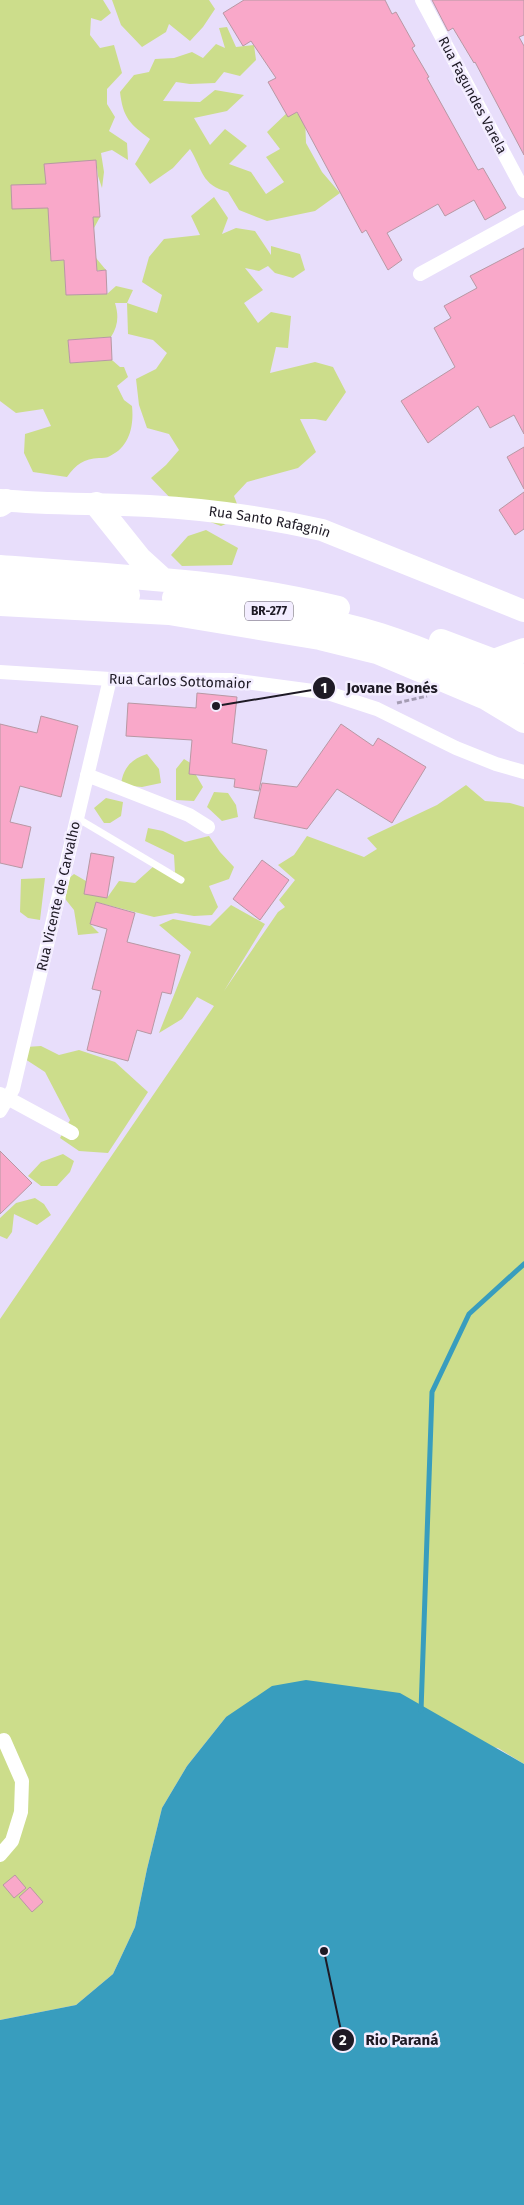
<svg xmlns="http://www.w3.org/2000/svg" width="524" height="2205" viewBox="0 0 524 2205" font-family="'Fira Sans',sans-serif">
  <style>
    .green { fill: #ccdd8b }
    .water { fill: #389dbe }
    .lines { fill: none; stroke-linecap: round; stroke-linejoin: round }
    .stream { stroke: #389dbe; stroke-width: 5 }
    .building { fill: #f9a8c9; stroke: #b898a4 }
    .path { stroke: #a49cb3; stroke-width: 3; stroke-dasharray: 5 2.5; stroke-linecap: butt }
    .service { stroke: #fff; stroke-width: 7 }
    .minor { stroke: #fff; stroke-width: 14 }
    .primary { stroke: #fff; stroke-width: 22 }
    .trunk { stroke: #fff; stroke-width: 24 }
    .labels { text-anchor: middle; stroke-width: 5; stroke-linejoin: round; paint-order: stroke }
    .shield { fill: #f3edff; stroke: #5e5966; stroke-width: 1 }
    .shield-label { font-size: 12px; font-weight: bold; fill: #1e1a25 }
    .street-label { font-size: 14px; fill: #1e1a25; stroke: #f3edff }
    .leader { fill: none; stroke: #1e1a25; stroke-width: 2 }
    .callout-dot { fill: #1e1a25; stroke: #f3edff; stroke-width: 2 }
    .mark-label { font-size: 15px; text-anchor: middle; font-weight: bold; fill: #fff }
    .callout-label { font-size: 15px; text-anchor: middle; font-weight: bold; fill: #1e1a25; stroke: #f3edff; stroke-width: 5; stroke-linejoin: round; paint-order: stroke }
  </style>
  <rect width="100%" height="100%" fill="#e8defb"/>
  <path class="green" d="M0,0H103L111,13L101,21L91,18L90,35L100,48L114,45L122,73L107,89V104L115,117L109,131L127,143L128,160L112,150L101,153L104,172L102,188L98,176L96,160L62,218L100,217L94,228L49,230L51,261L96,258L106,270L65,271L66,295L107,294L116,286L133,290L127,303L157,313L162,295L142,282L149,257L164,239L200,235L191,216L214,197L228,218L222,234L236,228L255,231L271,255V246L300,254L305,270L293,278L275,273L268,266L259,271L245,268L263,290L244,303L258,323L271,312L291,316L288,348L276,347L270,373L315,362L333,367L346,392L326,421L315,419H300L316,452L298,468L247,482L234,496L242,517L221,526L189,514L176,504L151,478L166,465L179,450L169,434L147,428L139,405L136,379L156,369L167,353L153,340L128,334L127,303H115C119,316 118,326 111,337L68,340L70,363L112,360L120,367H124L128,377L117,386L124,400L132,406C134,425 130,447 110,456C107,458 102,458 99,458C84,459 76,464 67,477L33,472L24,453L25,434L51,426L43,409L16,413L0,401Z
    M112,0H209L215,9L203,27L190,41L169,24L166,32L142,47L121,25Z
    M227,27L236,47L254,45L256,60L240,76L224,72L215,83L190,84L176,82L163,101L200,102L215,90L244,95L227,111L194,118L210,145L225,129L247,146L229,164L251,172L266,194L284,182L266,157L280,149L267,132L290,110L305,117L306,143L322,172L340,193L315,211L267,221L239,210L228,192C201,185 203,170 190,149L173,168L150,184L135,164L150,139C130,124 123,118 120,92L134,75L149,72L155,59L174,58L192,52L203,58L216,44L225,48L219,28Z
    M206,530L238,548L232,565L182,566L171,555L188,536Z
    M147,754L159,769L161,783L142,787L121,785C123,768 131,759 147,754Z
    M184,759L197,767L196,775L203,787L194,801L176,800V769Z
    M466,785L485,801L510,803L524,807V1764L498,1748L226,1717L187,1766L162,1808L147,1869L135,1927L113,1974L76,2005L0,2020V1319L214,1006L197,997L182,1019L159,1033L191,952L159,925L173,919L210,926L231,905L265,924L224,991L278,912L285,907L279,900L295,880L278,865L294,855L307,836L364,857L377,849L367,838L437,805Z
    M214,792L228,793L236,805L238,817L222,821L207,807Z
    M106,798L123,802L121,816L110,823H104L94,808Z
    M148,828L163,831L185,842L209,836L220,852L234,867L229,879L209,886L218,907L212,915L194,916L176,913L154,917L96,902L90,924L99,933L78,935L74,910L66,900L62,884L74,874L86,881L107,898L119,881L135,883L155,865L175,872L174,855L145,841Z
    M45,878L40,920L28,918L20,912L21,879Z
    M41,1046L59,1055L79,1050L115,1062L148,1092L108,1153L79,1151L60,1138L70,1120L45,1072L25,1059L26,1047Z
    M63,1154L74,1161L70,1172L57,1186H41L28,1176L41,1162Z
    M35,1198L44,1204L51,1215L37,1225L14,1214L12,1232L7,1239L0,1236V1218L16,1203Z"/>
  <path class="water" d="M306,1680L400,1693L524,1764V2205H0V2020L76,2005L113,1974L135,1927L147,1869L162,1808L187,1766L226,1717L272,1686Z"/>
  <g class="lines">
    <path class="stream" d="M421,1711L432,1392L469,1314L524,1264"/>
  </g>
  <path class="building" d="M244,0H385L392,14L396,12L415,46L412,48L429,77L427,78L478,170L483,168L506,208L485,220L474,200L445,216L438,204L387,233L402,260L388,270L366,230L362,233L297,112L288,117L268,82L276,78L251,41L243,46L223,13Z
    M432,0H524V35L519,37L524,46V155L475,62L474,63L453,28L448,31Z
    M96,160L100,217H93L97,271L106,270L107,294L66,295L64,260L51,261L48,208L12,209L11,185L46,184L44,164Z
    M524,248V434L514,415L490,428L478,406L428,443L401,401L455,367L434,328L451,318L444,306L477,288L470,276Z
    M111,337L112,360L70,363L68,340Z
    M524,447V489L507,457Z
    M524,492V529L515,535L499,510Z
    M197,693L237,697L232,743L267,750L259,791L234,787L235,779L189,774L192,740L126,736L128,703L196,708Z
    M41,716L78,726L61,797L20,786L10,822L31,827L22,868L0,863V724L37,733Z
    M341,724L373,746L378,738L426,767L392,823L337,789L307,829L254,818L262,783L297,787Z
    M91,853L114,857L107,898L84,894Z
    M262,860L289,880L260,920L233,899Z
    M96,902L135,913L127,942L180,955L171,994L162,992L151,1034L137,1030L128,1061L87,1050L101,991L92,989L107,929L90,924Z
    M0,1151L32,1183L0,1214Z
    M15,1875L26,1888L14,1898L3,1885Z
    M30,1887L43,1902L32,1912L19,1897Z"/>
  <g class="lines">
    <path class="path" d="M397,703L427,696"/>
    <path class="service" d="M77,818L181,880"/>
    <path class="minor" d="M422,0L524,191
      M420,274L524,217
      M0,672L110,679L231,680L328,693L377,709L456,748L496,764L524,772
      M87,775L189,815L208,827
      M0,1094L72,1133
      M0,1111L13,1089L110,679
      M0,1855L12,1841L21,1812L22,1781L4,1740"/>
    <path class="primary" id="s1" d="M0,500C49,505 99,503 149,506C207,509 264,517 322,530L524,611"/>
    <path class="trunk" d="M96,504L140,559L162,579
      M0,505L6,501
      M0,567C113,576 227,580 338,608
      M0,585L128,595
      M174,598C243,607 314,614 380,635C430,651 477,673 524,696
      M0,604L169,613L320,638L377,652L486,698L524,721
      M441,641L494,661L524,677
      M494,661L524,650"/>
  </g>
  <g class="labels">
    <rect class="shield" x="245" y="601.5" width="48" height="19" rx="4"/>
    <g class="shield-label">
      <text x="269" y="615">BR-277</text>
    </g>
    <g class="street-label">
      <text transform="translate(473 95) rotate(62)" y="5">Rua Fagundes Varela</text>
      <text dy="5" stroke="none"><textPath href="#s1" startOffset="271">Rua Santo Rafagnin</textPath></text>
      <text transform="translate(180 681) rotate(2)" y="5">Rua Carlos Sottomaior</text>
      <text transform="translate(58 896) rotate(-77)" y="5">Rua Vicente de Carvalho</text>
    </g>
  </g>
  <path class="leader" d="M216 706L324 688M324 1951L343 2040"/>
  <g class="callout-dot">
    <circle cx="216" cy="706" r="5"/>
    <circle cx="324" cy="1951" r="5"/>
    <circle cx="324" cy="688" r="12"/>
    <circle cx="343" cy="2040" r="12"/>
  </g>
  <g class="mark-label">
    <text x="324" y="693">1</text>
    <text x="343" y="2045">2</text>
  </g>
  <g class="callout-label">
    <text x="392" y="693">Jovane Bonés</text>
    <text x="402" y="2045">Rio Paraná</text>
  </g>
</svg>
